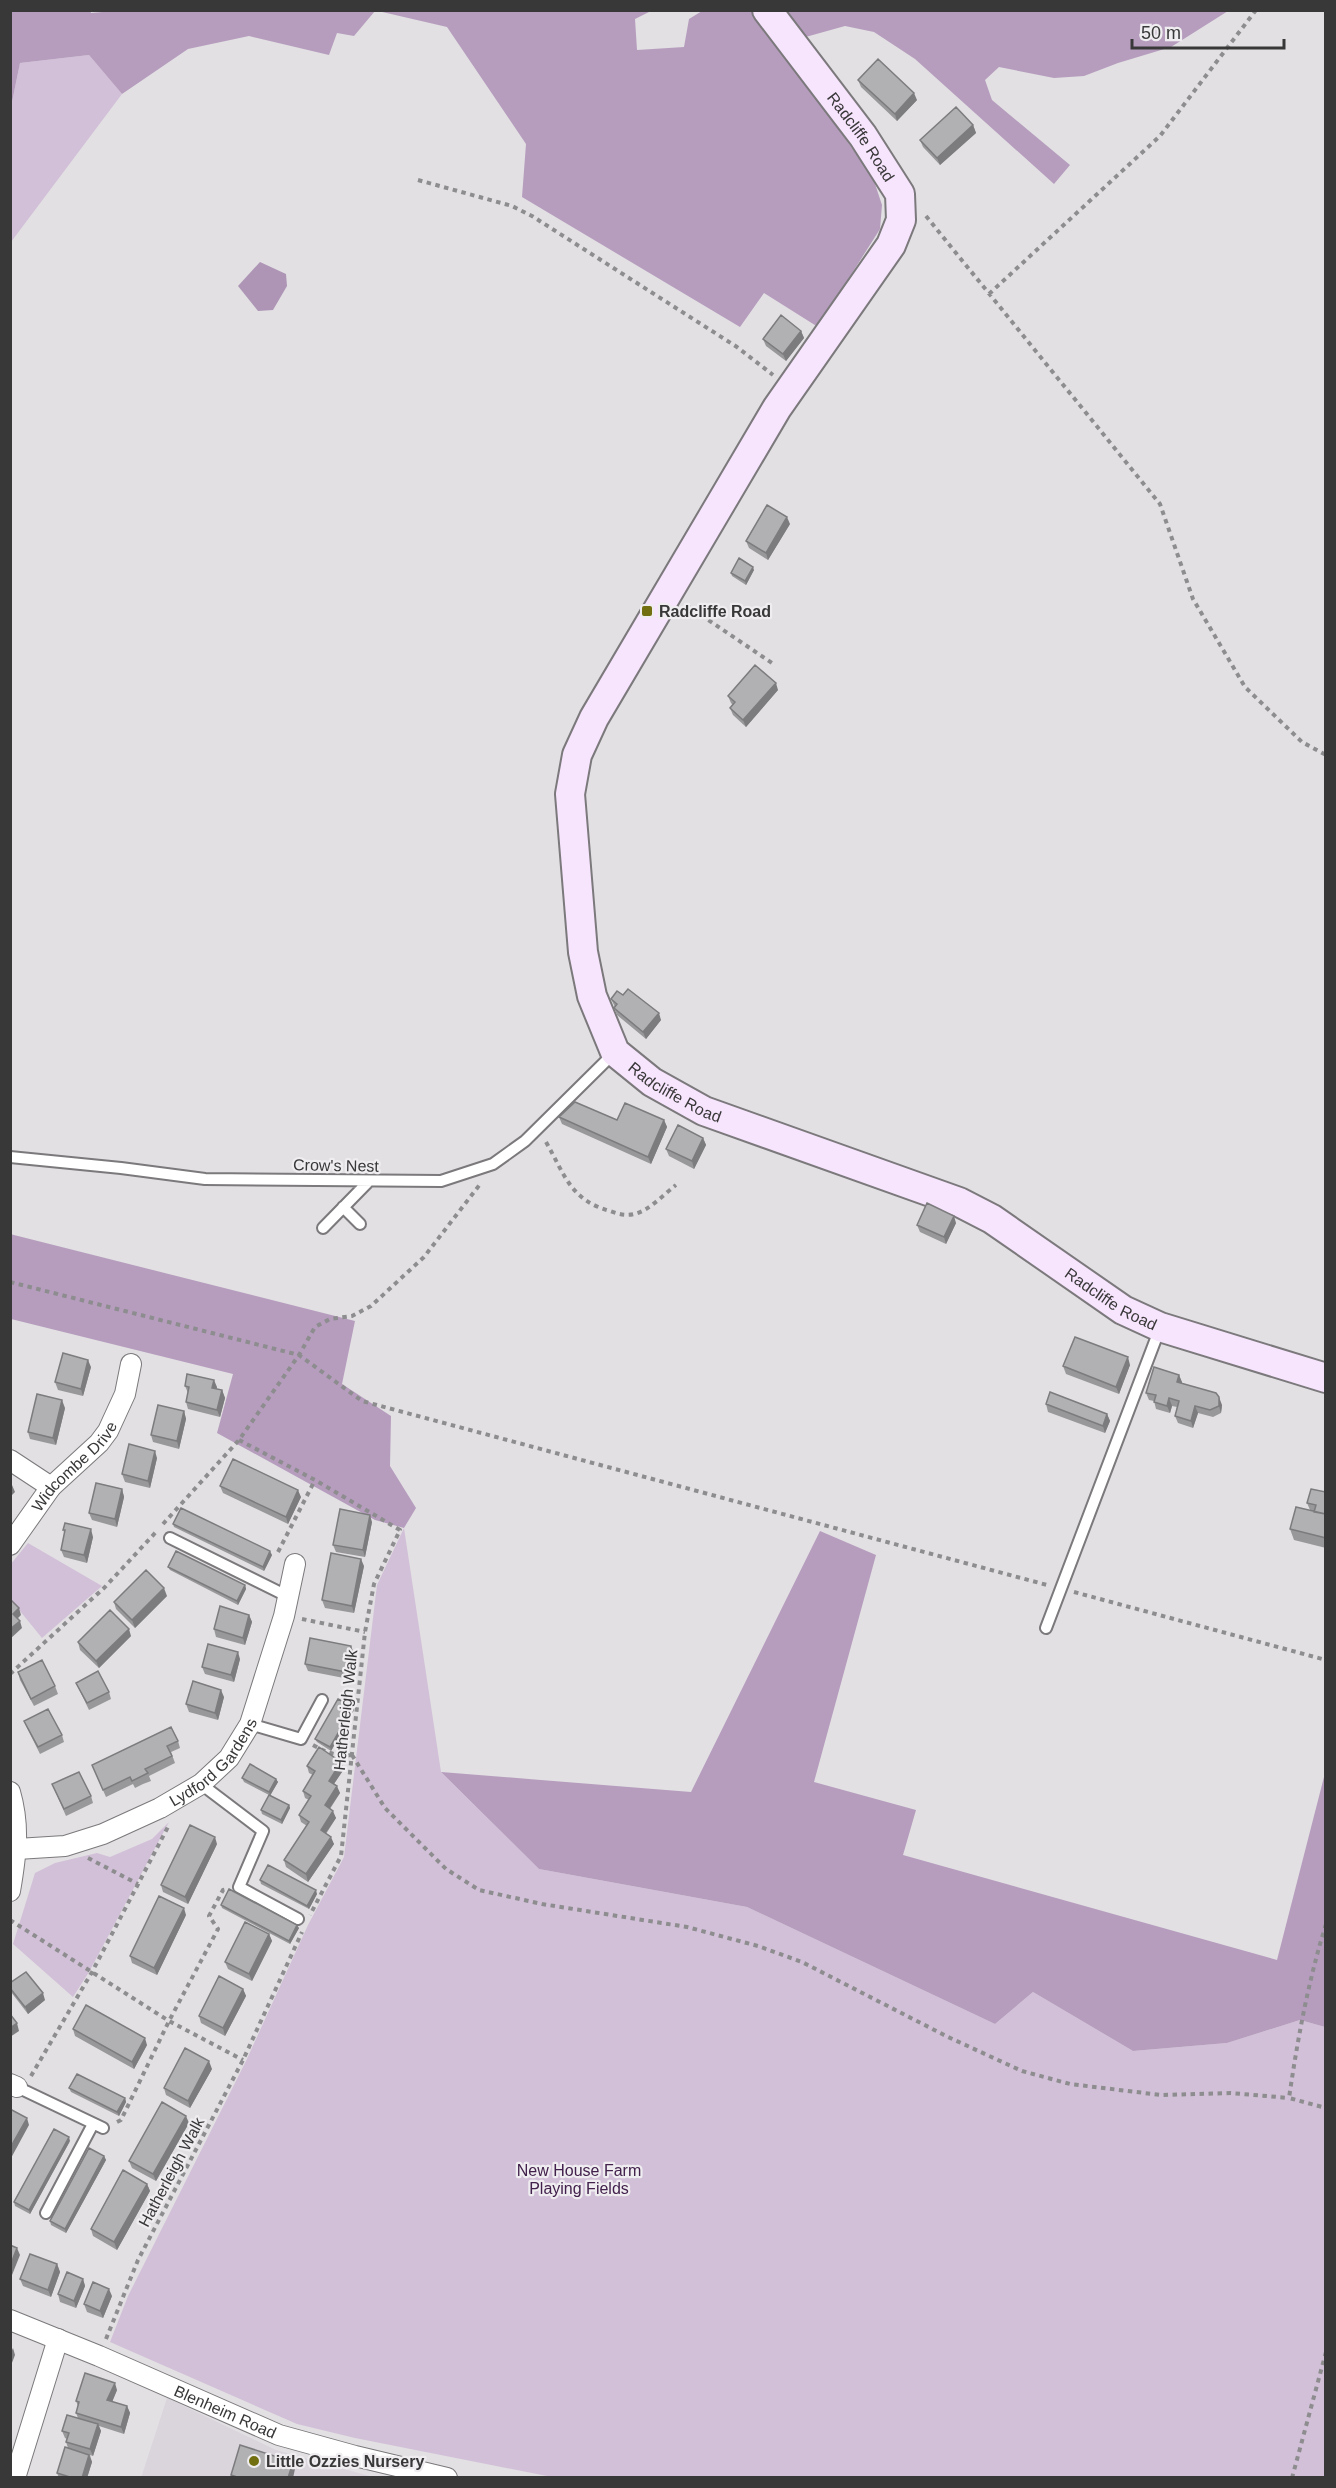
<svg xmlns="http://www.w3.org/2000/svg" width="1336" height="2488" viewBox="0 0 1336 2488" font-family="Helvetica,sans-serif">
  <style>
    .built { fill: #dad4dd }
    .green { fill: #d2c0d8 }
    .forest { fill: #b69dbe }
    .water { fill: #ae95b6 }
    .lines { fill: none; stroke-linecap: round; stroke-linejoin: round }
    .lane-casing { stroke: #7b797b; stroke-width: 14 }
    .street-casing { stroke: #7b797b; stroke-width: 22 }
    .secondary-casing { stroke: #7b797b; stroke-width: 32 }
    .path { stroke: #8d8c8e; stroke-width: 4; stroke-dasharray: 4.5 4.5; stroke-linecap: butt }
    .lane { stroke: #fff; stroke-width: 10 }
    .street { stroke: #fff; stroke-width: 20 }
    .secondary { stroke: #f7e4fd; stroke-width: 28 }
    .wall { fill: #989799 }
    .shaded-wall { fill: #7c7b7d }
    .building { fill: #b1b0b2; stroke: #7c7b7d; stroke-width: 1.5 }
    .poi-dot { fill: #726f10; stroke: #efedf0; stroke-width: 2 }
    .labels { text-anchor: middle; stroke-width: 4.5; stroke-linejoin: round; paint-order: stroke }
    .street-label { font-size: 16px; fill: #393839; stroke: #efedf0 }
    .poi-label { font-size: 16px; font-weight: bold; fill: #393839; stroke: #efedf0; text-anchor: start }
    .park-label { font-size: 16px; fill: #42214c; stroke: #efedf0 }
  </style>
  <rect width="100%" height="100%" fill="#e2e0e3"/>
  <path class="built" d="M167,2398L276,2450L373,2477L141,2478Z"/>
  <path class="green" d="M89,55L122,94L11,242V107L20,63Z
    M404,1528L441,1772L539,1869L747,1907L995,2024L1033,1992L1133,2051L1227,2043L1300,2020L1325,2027V2477H552L355,2438L297,2424L110,2342L128,2296L246,2061L308,1925L344,1857L377,1585Z
    M28,1543L102,1586L42,1638L11,1600L10,1565Z
    M169,1822L89,1972L73,1997L13,1944L35,1873L55,1863L97,1853L110,1857L152,1839Z"/>
  <path class="forest" d="M90,10L91,13L125,10L375,11L354,36L337,33L329,55L249,36L188,49L122,94L89,55L20,63L11,107V11Z
    M378,11H651L635,19L637,50L684,47L689,19L702,11H756L873,178L882,205L880,229L818,327L764,293L740,327L522,197L526,144L447,27Z
    M781,11H1228L1171,47L1118,63L1084,76L1054,78L999,67L985,80L992,100L1070,165L1054,184L915,59L874,32L845,26L802,38Z
    M10,1234L355,1321L342,1384L391,1416L390,1466L416,1508L404,1528L375,1520L217,1433L233,1374L11,1319Z
    M820,1531L876,1555L814,1782L916,1810L903,1855L1277,1960L1325,1773V2027L1300,2020L1227,2043L1133,2051L1033,1992L995,2024L747,1907L539,1869L441,1772L691,1792Z"/>
  <path class="water" d="M260,262L286,274L287,286L273,310L258,311L238,286Z"/>
  <g class="lines">
    <g class="lane-casing">
      <path id="lane" d="M10,1157L121,1168L205,1179L441,1181L493,1164L525,1141L615,1052
        M343,1207L360,1224
        M323,1228L369,1181
        M170,1538L287,1596
        M1046,1628L1160,1328
        M250,1724L301,1739L322,1700
        M201,1784L263,1831L239,1887L298,1919
        M17,2087L103,2128
        M46,2213L93,2124"/>
    </g>
    <g class="street-casing">
      <g id="street">
        <path d="M10,1460L51,1487"/>
        <path id="s1" d="M10,1545L51,1487L99,1443L108,1431L125,1394L131,1364"/>
        <path d="M10,1792C20,1826 16,1856 10,1891"/>
        <path id="s2" d="M17,1849L65,1846L103,1834L160,1808L201,1784L229,1758L250,1724L284,1616L295,1564"/>
        <path d="M10,2084L17,2087"/>
        <path id="s3" d="M10,2320L99,2356L279,2435L355,2456L447,2478"/>
        <path d="M15,2478L58,2339"/>
      </g>
    </g>
    <g class="secondary-casing">
      <g id="secondary">
        <path id="s4" d="M767,10L863,136L900,194L901,220L891,245L777,408L594,718L577,755L570,794L583,952L592,996L615,1052L652,1082L704,1111L959,1202L992,1219L1123,1310L1160,1327L1326,1378"/>
      </g>
    </g>
    <path class="path" d="M418,180L512,206L532,216L737,347L773,375
      M926,216L1160,504L1193,599L1245,687L1302,742L1326,755
      M989,294L1160,136L1256,10
      M686,605L775,665
      M546,1142C565,1175 570,1200 610,1211C618,1214 626,1216 634,1214C649,1211 664,1194 676,1185
      M10,1282L299,1355L362,1401L1047,1585
      M239,1440L315,1480L400,1530L374,1584L365,1632L341,1856L310,1915
      M163,1524L239,1440L299,1355L315,1327L330,1319L352,1316L371,1306L424,1257L481,1183
      M278,1552L315,1480
      M1074,1592L1326,1660
      M302,1619L365,1632
      M10,1674L105,1587L156,1532
      M313,1745C327,1753 336,1756 352,1755
      M352,1755L385,1808L446,1869L479,1890L542,1904L687,1927L758,1946L802,1962L948,2037L1022,2071L1070,2084L1161,2095L1231,2093L1289,2098
      M88,1858L138,1884
      M10,1920L169,2021L243,2060
      M1326,1924C1308,1982 1298,2037 1289,2098L1326,2108
      M31,2076L92,1972L169,1825
      M117,2122L121,2120L169,2021L218,1929L209,1916L223,1890L227,1889
      M106,2339L138,2260L243,2060L302,1932
      M1292,2478L1326,2352"/>
    <use href="#lane" class="lane"/>
    <use href="#street" class="street"/>
    <use href="#secondary" class="secondary"/>
  </g>
  <path class="wall" d="M858,80L917,100L897,121L861,87Z
    M973,125L976,133L940,165L923,147L920,140Z
    M801,331L804,338L786,361L766,346L763,339Z
    M790,524L768,560L749,548L746,541Z
    M754,570L746,585L732,576L731,573Z
    M778,690L746,727L733,715L730,708L733,705L731,703L728,696Z
    M623,995L661,1020L646,1039L617,1015L614,1008L615,1007L611,999Z
    M559,1117L617,1120H664L667,1127L651,1164L562,1124Z
    M703,1138L706,1145L694,1169L669,1156L666,1149Z
    M956,1223L946,1244L920,1232L917,1225Z
    M1130,1365L1119,1394L1066,1374L1063,1366Z
    M91,1367L83,1396L58,1390L55,1382Z
    M1179,1375L1182,1383L1222,1405L1221,1413L1213,1417L1198,1413L1193,1428L1178,1423L1175,1416L1177,1407L1172,1406L1170,1413L1156,1409L1154,1401L1149,1400L1146,1393Z
    M185,1386L217,1387L216,1389L222,1390L225,1398L220,1417L188,1409L186,1402L188,1393Z
    M1046,1404L1107,1414L1110,1421L1105,1433L1048,1412Z
    M65,1408L56,1445L30,1439L28,1432Z
    M184,1411L186,1419L179,1449L153,1442L151,1435Z
    M157,1458L150,1488L125,1482L122,1474Z
    M220,1486L301,1497L288,1524L223,1493Z
    M122,1489L124,1497L117,1527L92,1520L89,1513Z
    M1326,1492V1548L1294,1540L1290,1529L1310,1510L1307,1503Z
    M372,1522L365,1557L336,1552L333,1545Z
    M173,1524L272,1555L264,1571L174,1527Z
    M63,1530L93,1537L87,1563L64,1557L61,1550L65,1534Z
    M364,1566L354,1613L325,1608L322,1600Z
    M168,1567L245,1585L246,1589L238,1605L170,1570Z
    M167,1596L135,1628L116,1609L114,1602Z
    M249,1615L252,1622L245,1645L216,1637L214,1629Z
    M131,1636L99,1668L80,1650L78,1642Z
    M354,1653L349,1679L308,1671L305,1664Z
    M240,1659L234,1682L205,1674L202,1667Z
    M18,1672L55,1686L58,1694L34,1706L20,1680Z
    M76,1683L109,1692L111,1699L89,1710Z
    M224,1697L218,1720L189,1712L186,1704Z
    M354,1710L331,1751L317,1742L315,1739Z
    M24,1721L62,1735L64,1742L40,1754L27,1728Z
    M178,1741L180,1748L171,1752L175,1763L149,1776L151,1781L143,1784L135,1788L133,1784L106,1797L92,1765Z
    M341,1762L344,1769L334,1784L340,1793L330,1809L336,1818L326,1834L334,1844L308,1882L286,1867L284,1860L307,1826L301,1822L299,1815L309,1800L305,1798L303,1791L313,1775L309,1773L307,1766Z
    M242,1778L276,1779L278,1782L270,1795L289,1805L290,1808L282,1824L262,1814L261,1810L269,1795L244,1782Z
    M52,1784L91,1796L93,1803L66,1816Z
    M217,1844L188,1904L163,1892L161,1885Z
    M260,1880L317,1894L309,1909L261,1884Z
    M221,1905L299,1928L290,1944L222,1908Z
    M186,1915L157,1975L132,1963L130,1956Z
    M269,1934L272,1941L252,1981L228,1969L225,1962Z
    M10,1983L45,2000L28,2014L11,1992Z
    M243,1989L246,1996L225,2036L201,2023L199,2016Z
    M73,2029L147,2045L134,2069L75,2036Z
    M212,2069L190,2108L166,2095L164,2088Z
    M69,2088L125,2098L126,2102L119,2116L71,2092Z
    M189,2123L156,2181L132,2168L129,2161Z
    M70,2141L30,2214L15,2206L14,2202Z
    M104,2156L106,2160L66,2233L51,2225L50,2221Z
    M147,2184L150,2191L117,2250L93,2236L91,2229Z
    M57,2264L60,2272L51,2297L23,2286L20,2279Z
    M83,2279L85,2286L76,2308L60,2302L58,2294Z
    M112,2296L103,2318L87,2312L84,2304Z
    M117,2390L112,2402L127,2406L130,2413L124,2434L99,2426L101,2431L93,2456L90,2455L92,2462L87,2478H59L57,2473L68,2448L66,2442L67,2439L65,2438L62,2431L78,2418L76,2413L78,2406L76,2401Z"/>
  <path class="shaded-wall" d="M914,93L917,100L897,121L895,114Z
    M973,125L976,133L940,165L937,158Z
    M801,331L804,338L786,361L783,354Z
    M787,517L790,524L768,560L766,553Z
    M753,567L754,570L746,585L745,581Z
    M776,683L778,690L746,727L743,720Z
    M659,1013L661,1020L646,1039L643,1032Z
    M664,1120L667,1127L651,1164L648,1157Z
    M703,1138L706,1145L694,1169L692,1161Z
    M954,1216L956,1223L946,1244L944,1237Z
    M1128,1357L1130,1365L1119,1394L1116,1387Z
    M88,1360L91,1367L83,1396L81,1389Z
    M1179,1375L1182,1382L1180,1389L1177,1382Z
    M214,1380L217,1387L215,1395L212,1388Z
    M222,1390L225,1398L220,1417L217,1410Z
    M1219,1397L1222,1405L1221,1413L1219,1406Z
    M1169,1398L1172,1406L1170,1413L1167,1406Z
    M62,1400L65,1408L56,1445L53,1438Z
    M1195,1406L1198,1413L1193,1428L1191,1421Z
    M184,1411L186,1419L179,1449L177,1441Z
    M1107,1414L1110,1421L1105,1433L1103,1426Z
    M155,1451L157,1458L150,1488L148,1481Z
    M12,1485L15,1492L10,1497V1487Z
    M122,1489L124,1497L117,1527L115,1519Z
    M298,1490L301,1497L288,1524L286,1517Z
    M370,1515L372,1522L365,1557L363,1550Z
    M91,1529L93,1537L87,1563L84,1555Z
    M270,1551L272,1555L264,1571L263,1567Z
    M361,1559L364,1566L354,1613L352,1606Z
    M245,1585L246,1589L238,1605L237,1601Z
    M164,1588L167,1596L135,1628L132,1620Z
    M19,1608L21,1615L15,1621L13,1614Z
    M249,1615L252,1622L245,1645L243,1638Z
    M20,1621L22,1628L10,1639V1629Z
    M129,1629L131,1636L99,1668L96,1661Z
    M351,1646L354,1653L349,1679L346,1672Z
    M238,1652L240,1659L234,1682L231,1675Z
    M221,1690L224,1697L218,1720L215,1713Z
    M353,1707L354,1710L331,1751L330,1747Z
    M341,1762L344,1769L331,1788L329,1781Z
    M276,1779L278,1782L270,1796L269,1792Z
    M337,1786L340,1793L327,1812L325,1805Z
    M289,1805L290,1808L282,1824L281,1820Z
    M333,1811L336,1818L323,1837L321,1830Z
    M215,1837L217,1844L188,1904L185,1897Z
    M331,1837L334,1844L308,1882L306,1874Z
    M316,1890L317,1894L309,1909L307,1906Z
    M184,1908L186,1915L157,1975L154,1968Z
    M297,1925L299,1928L290,1944L289,1941Z
    M269,1934L272,1941L252,1981L249,1974Z
    M243,1989L246,1996L225,2036L223,2028Z
    M43,1993L45,2000L28,2014L25,2007Z
    M17,2023L19,2031L10,2037V2028Z
    M145,2038L147,2045L134,2069L132,2062Z
    M209,2061L212,2069L190,2108L188,2101Z
    M125,2098L126,2102L119,2116L117,2112Z
    M186,2116L189,2123L156,2181L153,2174Z
    M27,2118L29,2125L10,2160V2148Z
    M69,2137L70,2141L30,2214L29,2210Z
    M104,2156L106,2160L66,2233L65,2229Z
    M147,2184L150,2191L117,2250L114,2242Z
    M17,2248L20,2255L10,2280V2266Z
    M57,2264L60,2272L51,2297L48,2290Z
    M83,2279L85,2286L76,2308L74,2301Z
    M109,2289L112,2296L103,2318L100,2311Z
    M13,2348L15,2355L10,2368V2354Z
    M115,2383L117,2390L110,2407L107,2400Z
    M127,2406L130,2413L124,2434L121,2427Z
    M98,2424L101,2431L93,2456L90,2449Z
    M89,2455L92,2462L87,2478H82Z
    M293,2462L295,2469L293,2478H288Z"/>
  <path class="building" d="M878,59L914,93L895,114L858,80Z
    M956,107L973,125L937,158L920,140Z
    M781,315L801,331L783,354L763,339Z
    M767,505L787,517L766,553L746,541Z
    M739,558L753,567L745,581L731,573Z
    M755,665L776,683L743,720L730,708L735,702L728,696Z
    M628,989L659,1013L643,1032L614,1008L617,1004L611,999L617,991L623,995Z
    M575,1102L617,1120L625,1103L664,1120L648,1157L559,1117Z
    M678,1125L703,1138L692,1161L666,1149Z
    M927,1203L954,1216L944,1237L917,1225Z
    M1075,1337L1128,1357L1116,1387L1063,1366Z
    M63,1353L88,1360L81,1389L55,1382Z
    M1154,1367L1179,1375L1177,1382L1216,1393L1219,1397V1406L1210,1410L1195,1406L1191,1421L1175,1416L1179,1401L1169,1398L1167,1406L1154,1402L1156,1395L1146,1393Z
    M187,1374L214,1380L212,1388L222,1390L217,1410L186,1402L189,1387L185,1386Z
    M1050,1392L1107,1414L1103,1426L1046,1404Z
    M37,1394L62,1400L53,1438L28,1432Z
    M158,1405L184,1411L177,1441L151,1435Z
    M129,1444L155,1451L148,1481L122,1474Z
    M233,1459L298,1490L286,1517L220,1486Z
    M96,1483L122,1489L115,1519L89,1513Z
    M1311,1489L1326,1492V1514L1314,1512L1316,1505L1307,1503Z
    M1296,1507L1326,1514V1538L1290,1529Z
    M181,1508L270,1551L263,1567L173,1524Z
    M340,1509L370,1515L363,1550L333,1545Z
    M65,1523L91,1529L84,1555L61,1550L65,1530H63Z
    M176,1551L245,1585L237,1601L168,1567Z
    M331,1553L361,1559L352,1606L322,1600Z
    M146,1570L164,1588L132,1620L114,1602Z
    M10,1599L19,1608L13,1614L20,1621L10,1629Z
    M220,1606L249,1615L243,1638L214,1629Z
    M110,1610L129,1629L96,1661L78,1642Z
    M310,1638L351,1646L346,1672L305,1664Z
    M208,1644L238,1652L231,1675L202,1667Z
    M42,1660L55,1686L31,1699L18,1672Z
    M98,1671L109,1692L87,1703L76,1683Z
    M193,1681L221,1690L215,1713L186,1704Z
    M338,1699L353,1707L330,1747L315,1739Z
    M48,1709L62,1735L38,1747L24,1721Z
    M171,1727L178,1741L167,1746L172,1756L145,1769L148,1773L132,1781L130,1777L103,1790L92,1765Z
    M319,1747L341,1762L329,1781L337,1786L325,1805L333,1811L321,1830L331,1837L306,1874L284,1860L309,1822L299,1815L311,1796L303,1791L315,1771L307,1766Z
    M250,1764L276,1779L269,1792L242,1778Z
    M79,1772L91,1796L64,1809L52,1784Z
    M269,1795L289,1805L281,1820L261,1810Z
    M190,1825L215,1837L185,1897L161,1885Z
    M268,1865L316,1890L307,1906L260,1880Z
    M229,1889L297,1925L289,1941L221,1905Z
    M159,1896L184,1908L154,1968L130,1956Z
    M245,1922L269,1934L249,1974L225,1962Z
    M26,1972L43,1993L25,2007L10,1988V1983Z
    M219,1976L243,1989L223,2028L199,2016Z
    M86,2005L145,2038L132,2062L73,2029Z
    M10,2014L17,2023L10,2028Z
    M185,2048L209,2061L188,2101L164,2088Z
    M77,2074L125,2098L117,2112L69,2088Z
    M162,2102L186,2116L153,2174L129,2161Z
    M10,2109L27,2118L10,2148Z
    M54,2129L69,2137L29,2210L14,2202Z
    M89,2148L104,2156L65,2229L50,2221Z
    M123,2170L147,2184L114,2242L91,2229Z
    M10,2245L17,2248L10,2266Z
    M30,2254L57,2264L48,2290L20,2279Z
    M67,2272L83,2279L74,2301L58,2294Z
    M93,2282L109,2289L100,2311L84,2304Z
    M85,2373L115,2383L107,2400L127,2406L121,2427L76,2413L79,2402L76,2401Z
    M67,2415L98,2424L90,2449L66,2442L69,2433L62,2431Z
    M240,2445L293,2462L288,2478H240L231,2475Z
    M65,2447L89,2455L82,2478H73L57,2473Z"/>
  <g class="poi-dot">
    <rect x="641" y="605" width="12" height="12" rx="3"/>
    <circle cx="254" cy="2461" r="6"/>
  </g>
  <g class="labels">
    <g class="street-label">
      <text dy="6" stroke="none"><textPath href="#s4" startOffset="158">Radcliffe Road</textPath></text>
      <text dy="6" stroke="none"><textPath href="#s4" startOffset="1256">Radcliffe Road</textPath></text>
      <text transform="translate(336 1165) rotate(1)" y="6">Crow's Nest</text>
      <text dy="6" stroke="none"><textPath href="#s4" startOffset="1742">Radcliffe Road</textPath></text>
      <text dy="6" stroke="none"><textPath href="#s1" startOffset="102">Widcombe Drive</textPath></text>
      <text transform="translate(345 1710) rotate(-84)" y="6">Hatherleigh Walk</text>
      <text dy="6" stroke="none"><textPath href="#s2" startOffset="222">Lydford Gardens</textPath></text>
      <text transform="translate(171 2172) rotate(-62)" y="6">Hatherleigh Walk</text>
      <text dy="6" stroke="none"><textPath href="#s3" startOffset="234">Blenheim Road</textPath></text>
    </g>
    <g class="poi-label">
      <text x="659" y="617">Radcliffe Road</text>
      <text x="266" y="2467">Little Ozzies Nursery</text>
    </g>
    <g class="park-label">
      <text x="579" y="2176">New House Farm<tspan x="579" dy="18">Playing Fields</tspan></text>
    </g>
  </g>
  <rect width="1336" height="2488" fill="none" stroke="#393839" stroke-width="24"/>
  <path d="M1132 39v9h152v-9" fill="none" stroke="#393839" stroke-width="3"/>
  <text x="1141" y="39" font-size="18" fill="#393839" stroke="#efedf0" stroke-width="4.5" paint-order="stroke">50 m</text>
</svg>
